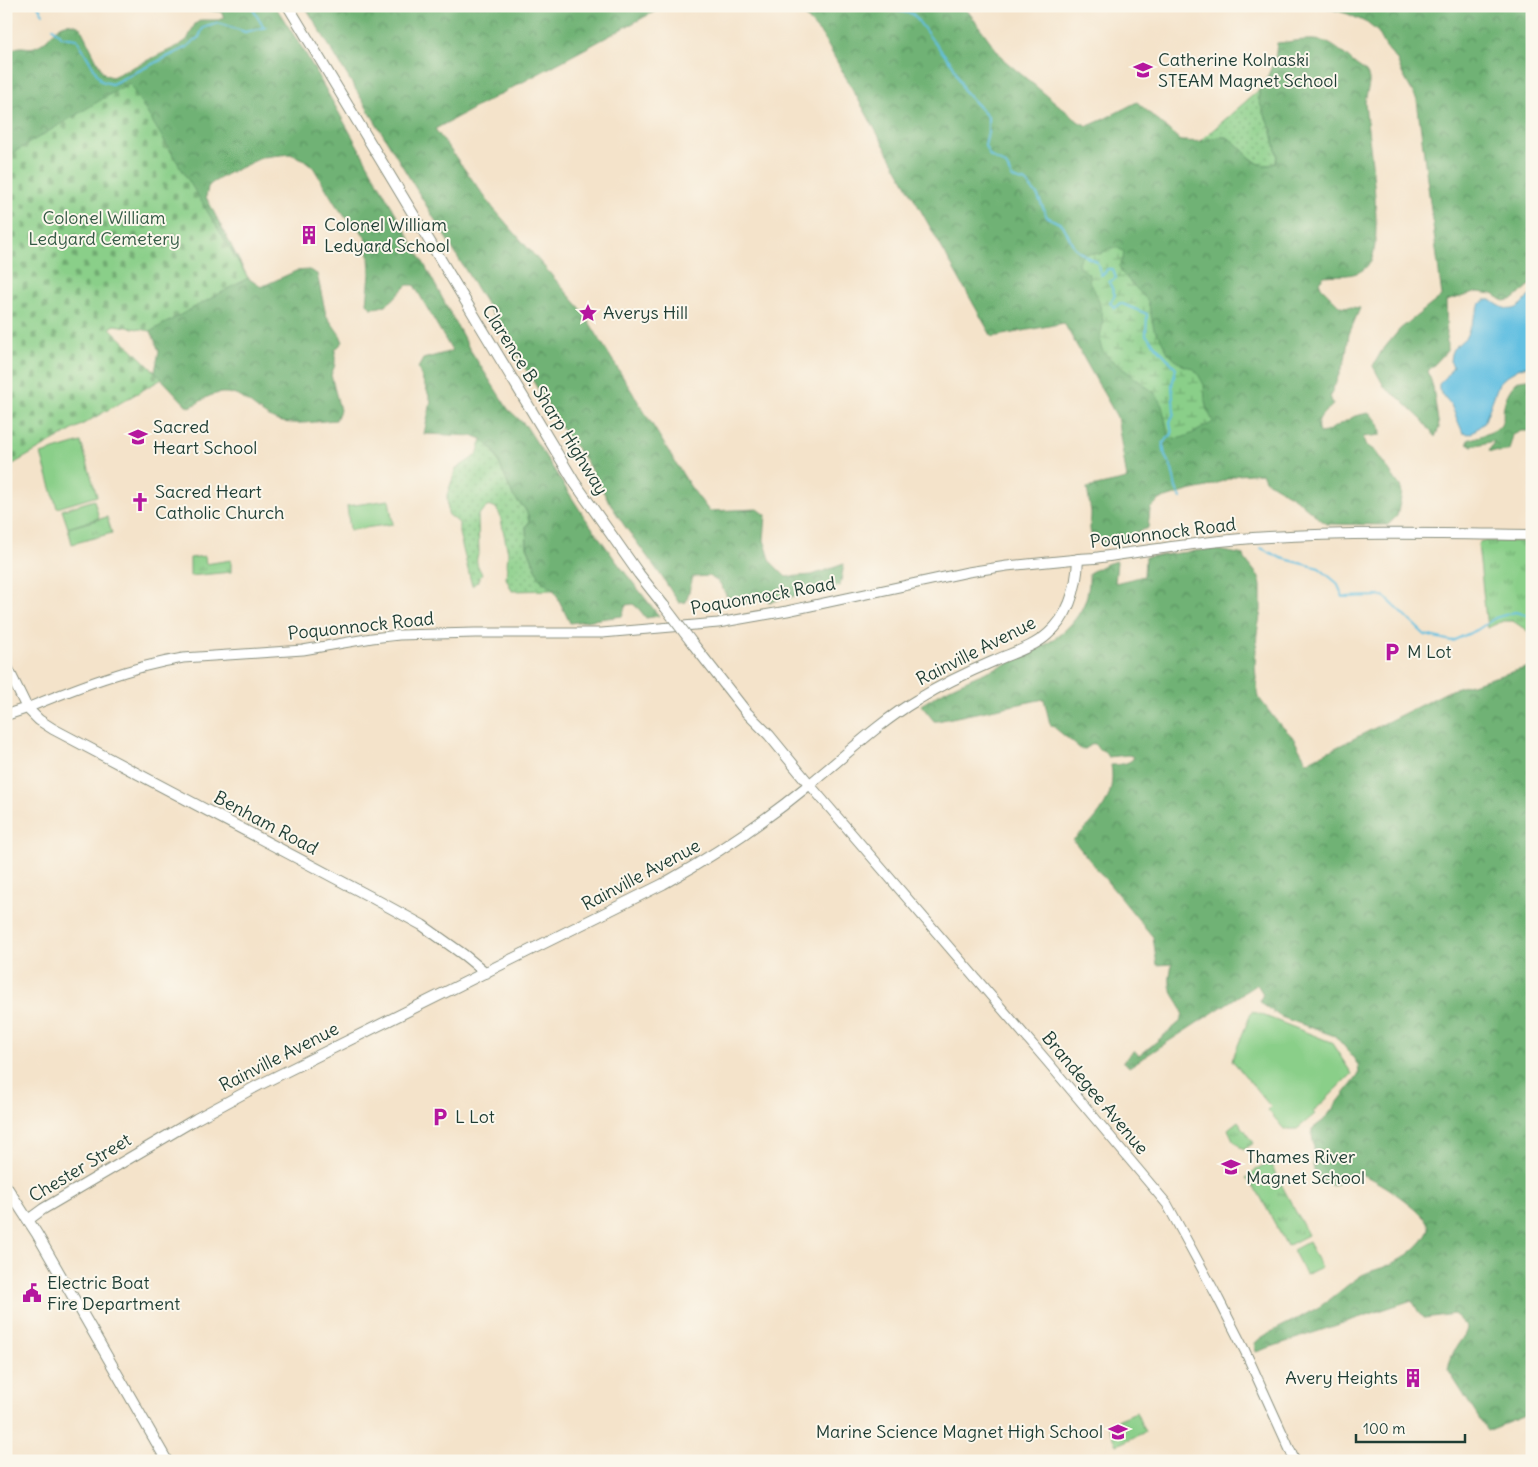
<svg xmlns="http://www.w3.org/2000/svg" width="1538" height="1467" viewBox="0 0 1538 1467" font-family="Delius,sans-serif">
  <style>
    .grass { fill: url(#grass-dots); stroke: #54865e }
    .forest { fill: url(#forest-crowns); stroke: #477854 }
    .wetland { fill: url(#wetland-marsh); stroke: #54865e }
    .cemetery { fill: url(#cemetery-stones); stroke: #54865e }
    .park { fill: url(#park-tufts); stroke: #54865e }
    .garden { fill: #8acf89; stroke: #54865e }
    .water { fill: #63c0e1; stroke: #417e8a }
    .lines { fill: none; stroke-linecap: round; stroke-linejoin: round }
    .stream { stroke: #63c0e1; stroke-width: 2 }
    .minor-casing { stroke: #8a907f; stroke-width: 11 }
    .major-casing { stroke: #8a907f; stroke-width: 12 }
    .minor { stroke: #fff; stroke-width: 9 }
    .major { stroke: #fff; stroke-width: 10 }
    .major-bridge-casing { stroke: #8a907f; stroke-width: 12; stroke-linecap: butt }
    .major-bridge { stroke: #fff; stroke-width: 10 }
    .labels { text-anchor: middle; stroke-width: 4; stroke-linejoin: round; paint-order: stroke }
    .poi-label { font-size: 18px; fill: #1f3d34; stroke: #fbf7ec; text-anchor: start }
    .park-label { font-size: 18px; fill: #345a45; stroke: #fbf7ec }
    .street-label { font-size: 18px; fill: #1f3d34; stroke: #fbf7ec }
  </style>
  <defs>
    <pattern id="grass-dots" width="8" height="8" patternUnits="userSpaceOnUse" patternTransform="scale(1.25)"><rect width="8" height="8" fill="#8acf89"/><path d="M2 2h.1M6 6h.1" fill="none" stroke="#70a971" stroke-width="1.8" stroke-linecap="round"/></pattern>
    <pattern id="forest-crowns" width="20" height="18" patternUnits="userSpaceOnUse" patternTransform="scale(1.25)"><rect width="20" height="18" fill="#6fb275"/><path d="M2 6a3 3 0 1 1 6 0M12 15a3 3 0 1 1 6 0" fill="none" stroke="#5b9261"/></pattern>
    <pattern id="wetland-marsh" width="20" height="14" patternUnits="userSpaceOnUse" patternTransform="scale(1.25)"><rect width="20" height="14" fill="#8acf89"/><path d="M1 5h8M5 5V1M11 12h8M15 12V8" fill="none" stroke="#70a971"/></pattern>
    <pattern id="cemetery-stones" width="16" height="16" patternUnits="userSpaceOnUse" patternTransform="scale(1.25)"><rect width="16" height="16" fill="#8acf89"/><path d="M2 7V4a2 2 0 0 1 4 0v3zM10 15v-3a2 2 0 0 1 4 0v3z" fill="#70a971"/></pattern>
    <pattern id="park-tufts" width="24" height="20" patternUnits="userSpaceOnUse" patternTransform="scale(1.25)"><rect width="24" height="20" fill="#8acf89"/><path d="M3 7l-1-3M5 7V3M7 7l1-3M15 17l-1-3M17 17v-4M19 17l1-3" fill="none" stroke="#70a971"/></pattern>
  </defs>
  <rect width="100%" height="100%" fill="#fbf7ec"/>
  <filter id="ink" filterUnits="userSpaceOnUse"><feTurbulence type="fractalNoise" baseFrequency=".02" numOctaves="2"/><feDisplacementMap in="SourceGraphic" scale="10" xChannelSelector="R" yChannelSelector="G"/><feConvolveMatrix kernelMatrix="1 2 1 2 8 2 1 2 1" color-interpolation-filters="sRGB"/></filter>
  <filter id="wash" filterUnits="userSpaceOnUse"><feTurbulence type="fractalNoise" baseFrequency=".0096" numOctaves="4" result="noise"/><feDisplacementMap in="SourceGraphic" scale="20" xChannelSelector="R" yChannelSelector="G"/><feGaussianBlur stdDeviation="1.12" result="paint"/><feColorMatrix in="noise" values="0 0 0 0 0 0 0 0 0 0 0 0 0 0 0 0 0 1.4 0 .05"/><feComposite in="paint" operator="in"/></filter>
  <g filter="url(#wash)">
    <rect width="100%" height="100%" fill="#f4e3ca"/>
    <path class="grass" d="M1259,90C1259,107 1265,110 1270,124C1274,136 1278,150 1276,163L1268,167L1260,165L1251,158L1200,141Z
      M482,439L494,451L513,496L525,509L529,517V522L526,527L527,546L540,579L554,590L512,591L506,578L508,553L500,515L496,508L492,506L487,507L478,515L479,553C474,561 478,566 482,574L477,582L472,586L459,533V523L448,514L447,495L456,469L477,455Z"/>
    <path class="forest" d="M194,6H275L304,51L423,262L469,348L508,409L526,426L583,515L616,561L659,616L646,618L639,609L633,604L626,605L622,616L570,623L554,590L540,579L527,546L526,527L529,522V517L525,509L513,496L494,451L482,439L474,436L424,434L431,401L418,368L423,359L452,351L414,285H407C394,297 390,308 371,308L367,303L370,274L369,256L365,237L356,223L346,218L336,205L313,167L303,159L290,154L263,157L227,174L212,183L208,187L206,197L248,278L261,287L296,271L309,270L317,274L326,315L340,335L343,342L335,350V365L331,375L340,410L336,420C318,421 296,426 278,421C254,413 241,385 212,395C205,397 199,403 192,406L189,407L186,405L155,372L159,351L151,331L198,305L6,187V52C11,50 16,47 21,47C27,47 31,49 37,46C54,39 57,15 80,27L102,71L106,75L112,77L178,46L187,40L195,24L201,20H219L224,17L221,12L197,8Z
      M305,6H665L435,129L493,208L581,309L690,486L709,511L758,509L766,515L764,540L771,562L786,577L812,575L844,564L840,586L769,602L762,596L747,603L727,597L720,583L709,576L693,577L686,602L679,603L660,574L624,525L609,502L586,461L564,432Z
      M795,6H964L1004,60L1079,122L1088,126L1104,119L1137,102L1181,141C1188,141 1195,142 1201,141C1209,140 1220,134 1228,138C1246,148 1253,172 1276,163L1277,155L1272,132L1259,101V90L1266,80L1275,59L1277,43C1291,42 1308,38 1322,41C1334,44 1345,55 1354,63C1357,66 1363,69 1366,72C1373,81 1366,92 1365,102C1365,105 1366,109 1366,113C1369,141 1385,245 1369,264C1357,279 1340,274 1324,276L1319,282L1321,287L1340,306L1360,308L1349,334L1345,360L1330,396L1333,405C1324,413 1314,419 1319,433L1326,432L1355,416L1368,413C1377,419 1381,424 1381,435L1363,437L1365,444L1375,451L1400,486L1402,493L1397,516L1388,525L1326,524L1295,498L1265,480L1262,473L1238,475L1207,487L1188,491L1159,500L1150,509L1148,528L1132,534L1130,539L1120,542H1095C1087,530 1091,525 1091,512C1090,504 1088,496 1087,488L1127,479L1117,417L1064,323L992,337L822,35Z
      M1321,6H1532V285L1529,286L1514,299L1504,301L1493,294L1478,292L1446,301L1447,351L1428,371L1433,387L1439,428L1435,437L1423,421L1398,397L1385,388L1373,366L1381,352L1400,329L1442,296L1417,100L1403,75L1397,60L1386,47L1378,32L1367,23L1348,14Z
      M1532,379V431H1521L1513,435L1509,450L1501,452L1489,451L1494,441L1472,446L1467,443L1468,440C1478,436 1495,433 1501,425C1505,420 1502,413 1504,406C1505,397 1512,384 1520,380C1523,379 1529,379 1532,379Z
      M1213,549L1244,555L1245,559L1259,577L1261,586V611L1257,633L1255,665L1256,678L1259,698L1274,718L1292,736L1307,762L1451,690L1532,666V1413L1487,1431L1448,1370C1450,1360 1453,1351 1459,1343C1462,1338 1466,1334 1467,1328L1454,1314L1424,1318L1418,1311L1412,1300L1256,1352C1255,1348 1253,1345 1256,1342C1261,1337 1269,1333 1275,1330C1290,1322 1305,1315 1319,1307C1335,1297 1347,1284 1362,1275C1371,1270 1382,1269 1391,1264C1404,1259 1425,1243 1429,1229C1432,1215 1370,1174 1356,1173C1348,1172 1340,1183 1333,1186C1311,1177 1312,1169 1314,1148C1314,1141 1311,1136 1312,1129L1324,1120L1355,1080L1359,1074L1358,1065L1350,1053L1335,1036L1281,1017L1262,1004L1260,1000L1263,994L1257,984L1129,1067L1123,1061L1134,1050L1139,1056L1180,1022C1189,1007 1171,999 1170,984C1169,978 1171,970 1172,964L1157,965L1153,937L1073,840C1096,820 1117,799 1111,765C1118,765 1128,764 1133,759L1132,756L1128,755L1108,757L1103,750H1099L1094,743L1085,749L1082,750L1050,724L1044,699L937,721H934L921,705C935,696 950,687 965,681C1013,659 1093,640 1089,573L1106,564L1117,561L1115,583L1144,576L1145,557Z"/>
    <path class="wetland" d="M1110,248H1118L1124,252L1123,259L1119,266L1122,273L1148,301L1154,329L1160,337L1168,353L1175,360L1184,366L1193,368L1198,374L1204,385L1205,401L1207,410L1213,421L1212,423C1200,428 1182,443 1169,437L1162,406L1156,394L1109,358C1090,340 1108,330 1101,311C1100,305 1098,298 1095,292C1092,283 1089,288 1089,274L1079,267L1078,262L1083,255L1089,253L1100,254Z"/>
    <path class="cemetery" d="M129,83L248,278L151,331L115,325L110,328L162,379L6,468V157Z"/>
    <path class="park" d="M107,517L112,533L72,544L68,528Z
      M1481,541L1532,542V634L1513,621H1503L1487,628L1478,544Z
      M205,556L206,564L231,560V572L190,576V558Z
      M1238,1121L1254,1143L1243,1150L1233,1140L1228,1129Z
      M1270,1163L1308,1235L1287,1246L1259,1194L1246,1178L1254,1171Z"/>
    <path class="garden" d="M81,442L97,496L57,508L41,454Z
      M94,500L99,518L68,528L62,510Z
      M389,500L393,524L350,530L347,506Z
      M1252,1011L1331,1042L1352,1074L1313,1112L1315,1114L1297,1129H1284L1268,1110L1271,1107L1232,1060Z
      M1308,1242L1321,1267L1306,1275L1293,1250Z
      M1136,1412L1145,1432L1117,1445L1108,1424Z"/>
    <path class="water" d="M1529,296L1532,297V365L1520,368L1508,375L1499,383L1484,423L1470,434L1463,433L1451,405L1439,390V384L1447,376L1453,366L1450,361L1451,354L1453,349L1466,337L1480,304L1485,300H1491C1507,312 1516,314 1529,296Z"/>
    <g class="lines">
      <path class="stream" d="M38,6L43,14
        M251,6L264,28
        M890,6L894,10L913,14L933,41L953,65L964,91L988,117V132L985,146L990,156L1006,165L1012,178L1026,182L1038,196L1047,217L1063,225L1074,247L1087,257L1097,262L1101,275L1105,273L1107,269H1113L1116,278L1109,282L1115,295L1110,303L1115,308L1120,303L1147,314L1146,335L1176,368L1172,385L1174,413L1170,422L1172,434L1163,443L1165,456L1172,469L1176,488L1181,498
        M328,11L344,6
        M53,28L62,37L77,39L101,81L112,84L187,47L199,37L203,28L218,23L245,32L266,27
        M1261,548L1281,558L1319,568L1337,583L1343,597L1384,596L1425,635L1452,641L1477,630L1495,618L1515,612L1532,616"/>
    </g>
  </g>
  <g filter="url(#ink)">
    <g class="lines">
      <g class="minor-casing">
        <path id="minor" d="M27,708C78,687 130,667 183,658L303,650L372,638L399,635L475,633H602L718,623L787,611L968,572L1007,566L1078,559
          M810,785L1046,1060L1167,1204L1218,1298L1245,1351L1295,1461"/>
      </g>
      <g class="major-casing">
        <path id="major" d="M288,6L575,483L639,574L665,607
          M693,644L747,713L769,735L810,785
          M6,665L27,708L39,720L53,729L369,896L422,925L464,955L486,973
          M6,715L27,708
          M6,1186L37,1234L167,1461
          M28,1220L43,1209L196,1119L259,1085L663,884C715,855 764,822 810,784C845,756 878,723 917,700C941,685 968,672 994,661C1012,653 1034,647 1048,634C1070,615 1077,587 1078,559L1095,558C1152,550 1211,540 1269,537C1356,532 1444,534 1532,535"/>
      </g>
      <use href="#minor" class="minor"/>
      <use href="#major" class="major"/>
      <g class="major-bridge-casing">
        <path id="major-bridge" d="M665,607L693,644"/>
      </g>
      <use href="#major-bridge" class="major-bridge"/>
    </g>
  </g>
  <defs>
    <g id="school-bare" transform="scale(1.5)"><path d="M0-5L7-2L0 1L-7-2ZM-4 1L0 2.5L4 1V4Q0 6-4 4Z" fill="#b5179e" stroke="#fbf7ec" stroke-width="2.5" paint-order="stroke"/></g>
    <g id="building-bare" transform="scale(1.5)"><path d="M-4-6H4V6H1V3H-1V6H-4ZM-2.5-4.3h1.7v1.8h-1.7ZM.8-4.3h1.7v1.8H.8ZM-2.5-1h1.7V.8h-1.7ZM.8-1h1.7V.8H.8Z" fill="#b5179e" stroke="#fbf7ec" stroke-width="2.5" paint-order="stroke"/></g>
    <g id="sight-bare" transform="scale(1.5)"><path d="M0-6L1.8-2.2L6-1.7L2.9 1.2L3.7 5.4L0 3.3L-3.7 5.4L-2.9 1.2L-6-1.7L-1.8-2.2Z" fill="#b5179e" stroke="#fbf7ec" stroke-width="2.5" paint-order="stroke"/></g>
    <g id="church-bare" transform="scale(1.5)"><path d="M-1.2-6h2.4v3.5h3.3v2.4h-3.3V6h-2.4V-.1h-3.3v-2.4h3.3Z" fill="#b5179e" stroke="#fbf7ec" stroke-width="2.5" paint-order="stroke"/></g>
    <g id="parking-bare" transform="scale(1.5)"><path d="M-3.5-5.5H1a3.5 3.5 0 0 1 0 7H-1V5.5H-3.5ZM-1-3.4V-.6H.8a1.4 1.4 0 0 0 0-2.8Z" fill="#b5179e" stroke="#fbf7ec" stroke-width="2.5" paint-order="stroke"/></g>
    <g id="civic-bare" transform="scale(1.5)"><path d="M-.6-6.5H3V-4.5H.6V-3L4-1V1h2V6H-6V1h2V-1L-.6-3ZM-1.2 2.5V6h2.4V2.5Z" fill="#b5179e" stroke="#fbf7ec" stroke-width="2.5" paint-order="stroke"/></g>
  </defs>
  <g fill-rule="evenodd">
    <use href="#school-bare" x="1143" y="70"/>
    <use href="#building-bare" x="309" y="235"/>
    <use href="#sight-bare" x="588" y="313"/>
    <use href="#school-bare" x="138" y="437"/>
    <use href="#church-bare" x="140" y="502"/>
    <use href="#parking-bare" x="1392" y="652"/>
    <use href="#parking-bare" x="440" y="1117"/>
    <use href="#school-bare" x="1231" y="1167"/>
    <use href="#civic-bare" x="32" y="1293"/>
    <use href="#building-bare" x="1413" y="1378"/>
    <use href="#school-bare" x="1118" y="1432"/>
  </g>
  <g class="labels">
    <g class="poi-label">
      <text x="1158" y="66">Catherine Kolnaski<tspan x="1158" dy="21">STEAM Magnet School</tspan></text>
      <text x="324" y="231">Colonel William<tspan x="324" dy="21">Ledyard School</tspan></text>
      <text x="603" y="319">Averys Hill</text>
      <text x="153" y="433">Sacred<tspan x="153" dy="21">Heart School</tspan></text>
      <text x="155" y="498">Sacred Heart<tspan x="155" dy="21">Catholic Church</tspan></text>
      <text x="1407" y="658">M Lot</text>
      <text x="455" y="1123">L Lot</text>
      <text x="1246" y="1163">Thames River<tspan x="1246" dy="21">Magnet School</tspan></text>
      <text x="47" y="1289">Electric Boat<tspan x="47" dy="21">Fire Department</tspan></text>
      <text x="1398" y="1384" text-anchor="end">Avery Heights</text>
      <text x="1103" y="1438" text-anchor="end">Marine Science Magnet High School</text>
    </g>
    <g class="park-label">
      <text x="104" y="224">Colonel William<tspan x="104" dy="21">Ledyard Cemetery</tspan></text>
    </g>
    <g class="street-label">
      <text transform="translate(545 400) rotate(58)" y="6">Clarence B. Sharp Highway</text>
      <text transform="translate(1163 533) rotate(-7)" y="6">Poquonnock Road</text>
      <text transform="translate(763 596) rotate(-10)" y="6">Poquonnock Road</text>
      <text transform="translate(361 626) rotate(-6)" y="6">Poquonnock Road</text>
      <text transform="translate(976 651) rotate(-27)" y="6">Rainville Avenue</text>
      <text transform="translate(266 823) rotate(28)" y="6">Benham Road</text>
      <text transform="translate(641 875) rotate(-28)" y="6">Rainville Avenue</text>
      <text transform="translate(279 1057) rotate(-27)" y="6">Rainville Avenue</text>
      <text transform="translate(1095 1093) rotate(50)" y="6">Brandegee Avenue</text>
      <text transform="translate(80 1168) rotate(-31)" y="6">Chester Street</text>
    </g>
  </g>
  <rect width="1538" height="1467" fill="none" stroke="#fbf7ec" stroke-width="25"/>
  <path d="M1356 1434v8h109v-8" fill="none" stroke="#1f3d34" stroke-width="2.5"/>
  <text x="1363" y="1434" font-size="15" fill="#1f3d34" stroke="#fbf7ec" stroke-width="4" paint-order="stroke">100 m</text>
</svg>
